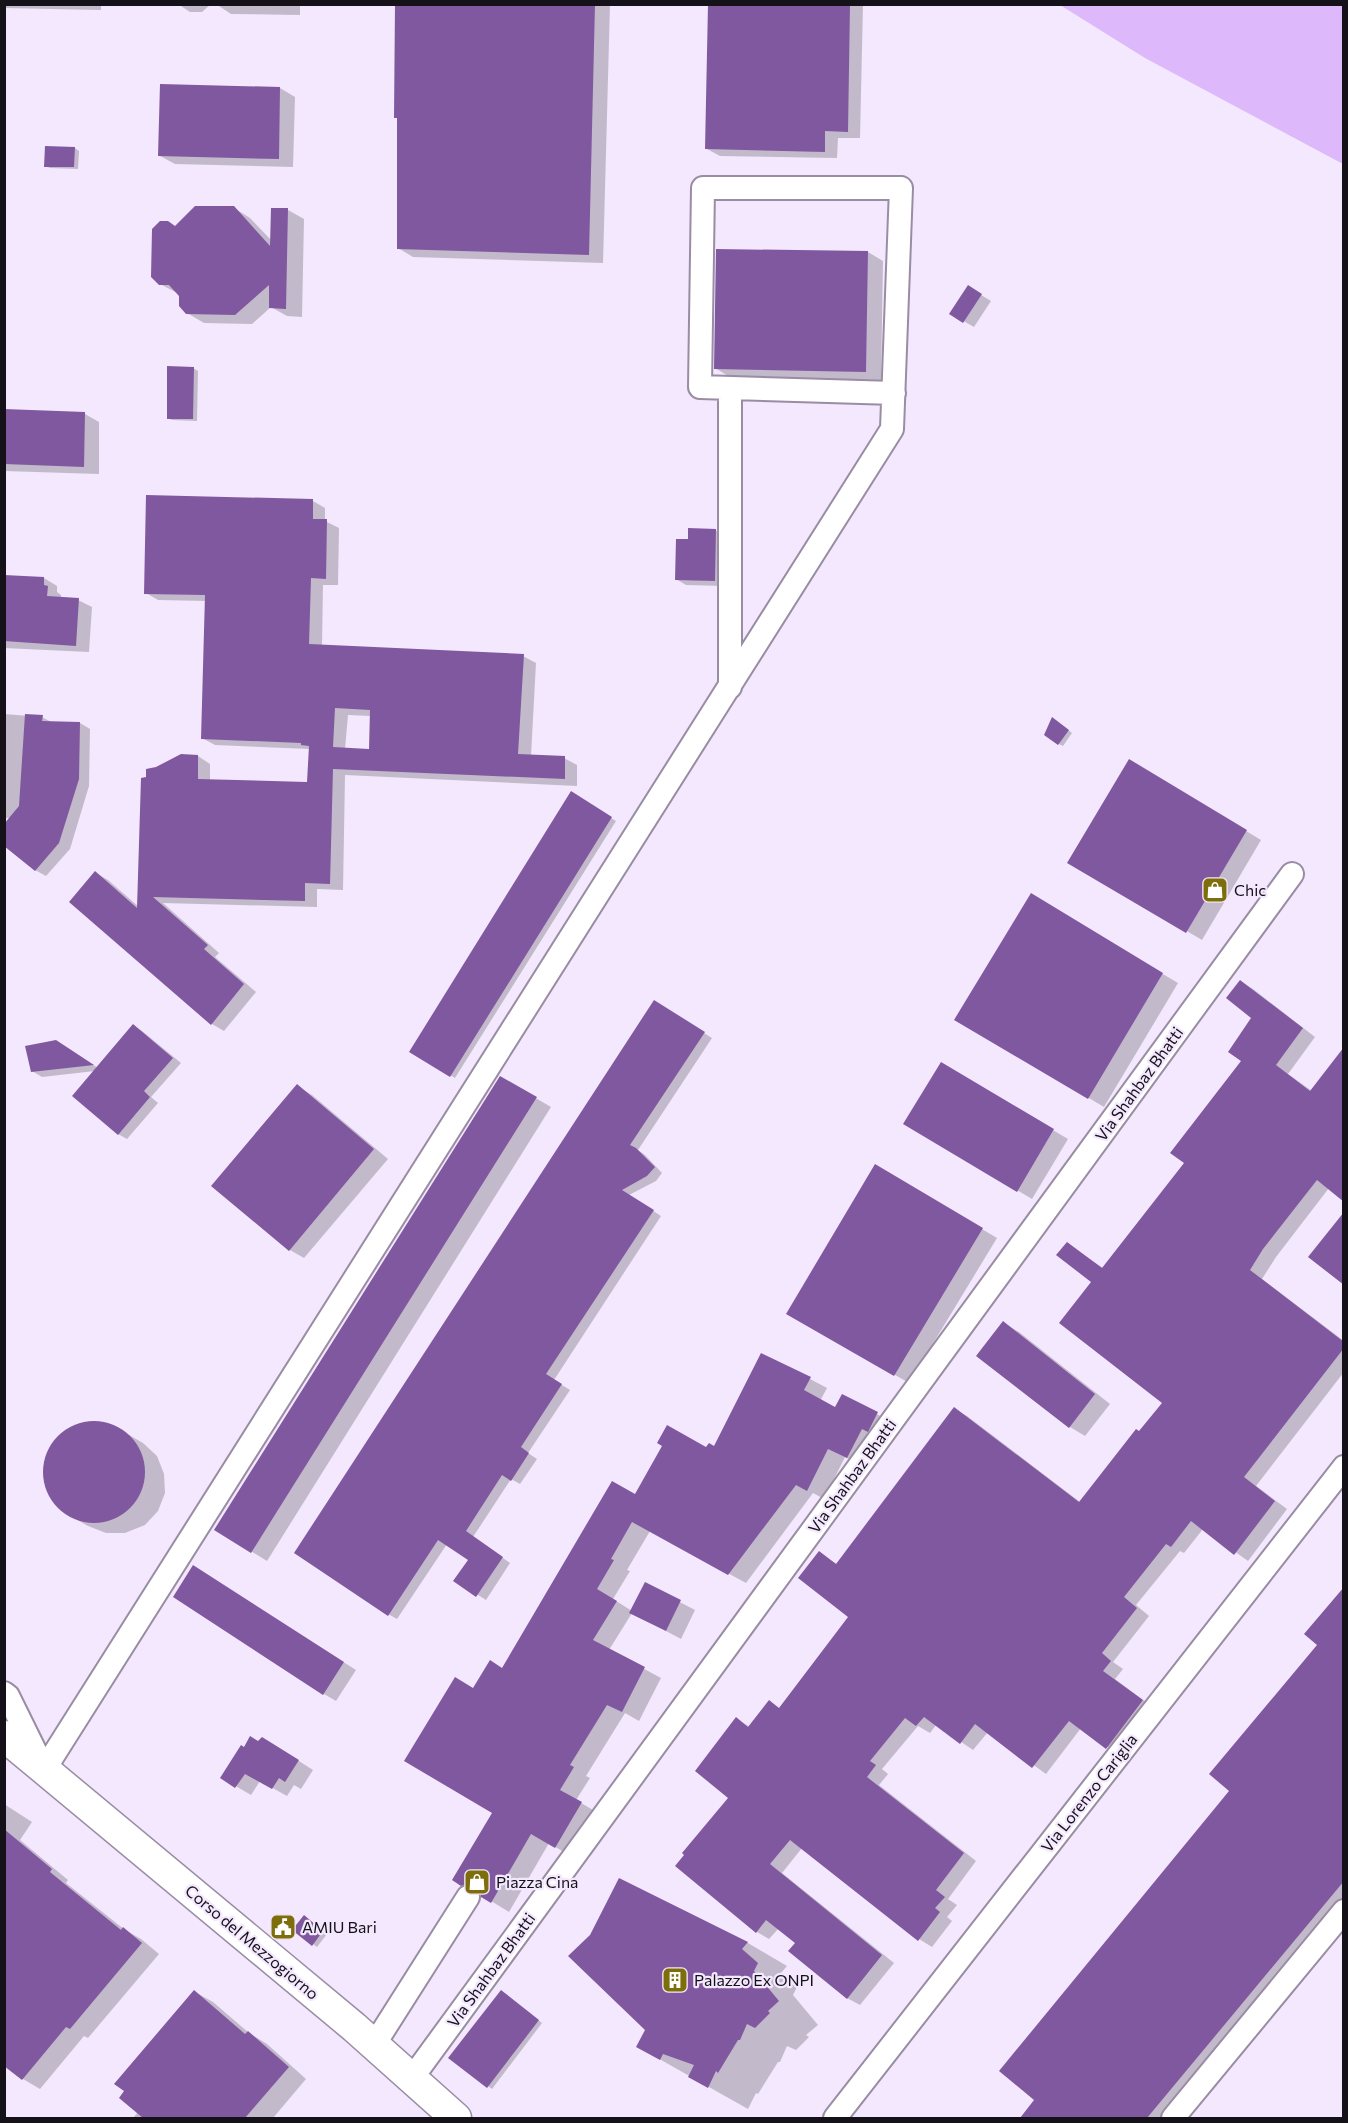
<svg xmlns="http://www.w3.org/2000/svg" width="1348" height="2123" viewBox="0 0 1348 2123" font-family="Commissioner,sans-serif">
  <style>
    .green { fill: #ddb9fc }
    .shadow { fill: #0003; fill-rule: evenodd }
    .building { fill: #80589f; fill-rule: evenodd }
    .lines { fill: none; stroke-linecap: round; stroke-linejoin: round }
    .minor-casing { stroke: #998ca3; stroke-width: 26 }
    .major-casing { stroke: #998ca3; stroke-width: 33 }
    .minor { stroke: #fff; stroke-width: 22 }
    .major { stroke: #fff; stroke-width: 30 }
    .labels { text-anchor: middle; stroke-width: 4.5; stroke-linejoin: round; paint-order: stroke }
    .poi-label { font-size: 16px; fill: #151119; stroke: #f3e8fd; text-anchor: start }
    .street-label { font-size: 16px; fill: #151119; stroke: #f3e8fd }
  </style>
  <rect width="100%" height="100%" fill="#f3e8fd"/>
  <path class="green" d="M1060,5H1343V164L1145,58Z"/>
  <path class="shadow" d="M4,4H101V10L4,8Z
    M178,4H211L202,12H190Z
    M216,4H300V15L231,14Z
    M396,4H610L603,263L413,257L398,248L399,119L395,117Z
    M709,4H863L860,138H838L837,158L720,156L707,149Z
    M161,85L280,88L295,97L293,167L175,164L160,156Z
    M75,148L79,151L78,169L50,168L45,166Z
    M234,208L250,218L272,241L273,209L288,210L304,219L302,317L287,316L271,307L252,324L204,323L187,313L179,294L160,284L176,227Z
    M868,252L883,261L881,380L730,377L715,368Z
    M968,287L991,301L974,327L951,314Z
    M193,368L198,371L197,421L172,420L168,418Z
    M4,411L85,414L99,422V474L4,471Z
    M313,501L325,508V521L339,528L338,585H323L322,646L523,656L536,663L531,756L564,758L577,765V786L345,775L343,890L317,889V907L163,903L219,953L215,957L256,992L224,1031L212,1024L96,873L108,880L139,907L198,756L210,764V781L309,784L310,749L215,745L202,738L207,601L158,600L146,593ZM348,715L371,716V750L345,749Z
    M715,530L725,536L724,586L686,585L676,579L689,541Z
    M4,577L44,578L57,586V592L61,595V598L78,600L92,607L89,652L4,648Z
    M4,714L42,717L53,723H80L90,729L89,786L70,849L46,876L35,870L11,818H4Z
    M1056,721L1072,733L1063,746L1059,744Z
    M1130,761L1261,840L1202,940L1070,862Z
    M572,794L616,821L455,1078L411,1051Z
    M1031,896L1178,983L1104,1107L956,1019Z
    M1241,982L1253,989L1315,1037L1288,1074L1312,1091L1329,1188L1276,1257L1262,1279L1344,1341V1372L1256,1486L1287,1509L1248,1561L1203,1529L1184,1553L1180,1551L1136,1605L1149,1616L1113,1662L1123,1669L1115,1679L1155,1709L1119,1755L1081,1728L1046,1774L988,1732L973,1750L936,1725L930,1733L918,1726L882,1769L888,1774L879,1785L976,1861L948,1899L957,1905L947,1917L952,1921L932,1947L919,1939L802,1848L782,1873L894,1963L860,2005L847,1998L798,1943L779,1928L769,1939L757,1932L730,1798L736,1719L750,1727L769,1702L780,1709L851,1617L820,1553L838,1565L954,1409L967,1416L1080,1502L1164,1402L1093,1282L1067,1244L1103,1268L1186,1163L1243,1061L1253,1017Z
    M663,1007L712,1038L638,1150L645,1155L662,1173L656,1181L629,1195L661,1216L554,1380L570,1390L528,1453L537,1459L520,1484L511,1479L473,1537L510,1563L486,1600L456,1581L470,1559L447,1544L397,1619L388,1614Z
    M134,1026L142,1031L181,1063L151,1097L158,1103L127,1139L118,1134L95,1071L42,1077L32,1071L66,1047L98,1068Z
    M941,1064L1068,1139L1032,1199L905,1124Z
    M501,1078L551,1107L267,1561L216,1530Z
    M297,1086L312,1095L388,1159L304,1258L290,1250Z
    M876,1166L997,1238L909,1383L788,1313Z
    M1004,1323L1019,1332L1110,1404L1085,1436L1070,1427L978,1356Z
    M810,1379L827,1388L820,1401L835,1409L842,1396L894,1423L865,1467L845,1457L824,1499L813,1493L746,1583L650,1531L627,1570L630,1571L613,1599L632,1611L645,1584L695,1610L681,1639L632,1613L609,1650L661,1678L639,1721L625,1713L586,1776L590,1778L576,1800L598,1813L572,1857L549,1843L509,1912L483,1896L482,1894H479L454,1880L494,1813L474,1690L502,1669L636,1496L707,1450L715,1448Z
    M88,1423L106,1424L122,1431L143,1443L157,1456L164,1474L165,1493L158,1511L145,1525L125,1533H106L88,1526L67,1514L53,1501L46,1483L45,1464L55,1441L69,1429Z
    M206,1575L356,1670L336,1701L324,1694Z
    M1344,1589V1907L1169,2118H1022L1037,2100L1231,1791L1319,1645Z
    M259,1743L277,1747L313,1770L301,1789L294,1785L287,1796L260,1781L251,1795L222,1778L244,1749Z
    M4,1804L32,1822L20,1840L68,1880L66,1883L125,1930L141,1939L159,1954L88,2038L84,2036L40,2089L23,2079L4,1876Z
    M620,1880L748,1943L787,1966L781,1973L797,1987L793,1995L818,2025L806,2035L809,2037L796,2050L787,2046L780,2062H778L758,2094L756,2093L748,2109L638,2047L647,2029L591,1936Z
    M308,1920L327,1934L317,1947L313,1944Z
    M195,1992L213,2002L249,2033L267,2044L306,2079L273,2118H133L138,2112Z
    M505,1994L542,2023L492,2089L488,2086Z"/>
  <path class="building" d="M395,4H595L589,255L397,249V118H394Z
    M708,4H850L848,132L825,131V152L705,149Z
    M160,84L280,87L279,159L158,156Z
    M45,146L75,147L74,167H44Z
    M195,206H234L270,246L271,208H288L286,309L269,308V285L235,315L186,314L179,306V296L169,285H159L151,277L152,229L160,221H168L175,226Z
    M716,249L868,251L866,372L714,369Z
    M968,285L982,294L963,323L949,314Z
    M167,366L194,367L193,419H167Z
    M4,409L85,412L84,467L4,464Z
    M146,495L313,499V519H327L326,579L311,578L309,644L524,654L518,754L565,756V779L333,769L330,884L305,883V901L153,897L208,945L204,949L244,984L211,1025L69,902L95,871L137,908L141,778L146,777V769L156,767L181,754L198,755V779L307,782L309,746L301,745V743L201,739L205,595L144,594ZM335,708L370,710L369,749L333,747Z
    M688,528L716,529L715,581L675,580L676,539H688Z
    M4,575L44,577V585L48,586L47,596L79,598L76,646L4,641Z
    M25,714L43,715L42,721L80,722L79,779L59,843L35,871L4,846V824L19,806Z
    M1052,717L1069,730L1058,745L1044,735Z
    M1129,759L1247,830L1186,933L1067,863Z
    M571,791L612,817L450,1077L409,1052Z
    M1031,893L1163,973L1088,1099L954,1020Z
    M1240,980L1303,1028L1276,1065L1310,1091L1344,1047V1202L1317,1180L1263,1249L1250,1270L1344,1342V1348L1244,1477L1275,1501L1234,1555L1191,1521L1171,1547L1166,1544L1124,1597L1137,1608L1102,1653L1111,1661L1103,1671L1143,1700L1106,1749L1069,1721L1032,1768L975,1724L960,1744L924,1717L916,1726L905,1718L870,1761L876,1765L867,1777L964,1853L936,1890L945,1897L935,1908L940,1912L918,1941L790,1840L770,1864L882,1955L847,1999L788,1951L795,1943L766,1920L756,1933L675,1866L684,1855L682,1853L728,1798L695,1771L736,1717L748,1727L769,1700L779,1708L848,1617L798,1578L819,1551L836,1564L954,1407L1079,1502L1136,1429L1139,1431L1162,1403L1059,1323L1091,1282L1056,1255L1067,1242L1102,1268L1184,1163L1170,1153L1241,1061L1228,1052L1251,1018L1226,998Z
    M654,1000L705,1032L630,1145L636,1148L655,1167L647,1176L622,1190L654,1210L546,1374L562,1384L521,1447L529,1453L511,1481L502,1475L466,1531L503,1557L476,1597L453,1581L468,1560L438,1540L388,1616L294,1553Z
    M133,1024L173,1058L144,1091L150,1097L118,1135L72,1096Z
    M56,1040L94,1065L31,1072L25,1046Z
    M941,1062L1054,1129L1017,1192L903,1124Z
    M500,1076L537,1097L251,1553L214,1530Z
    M297,1084L374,1149L289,1251L211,1186Z
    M875,1164L983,1228L894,1376L786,1314Z
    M1344,1212V1285L1308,1257Z
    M1003,1321L1095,1394L1069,1428L976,1356Z
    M761,1353L811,1377L804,1390L835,1407L842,1394L878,1412L868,1432L862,1429L847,1458L828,1449L807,1491L796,1485L728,1575L632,1522L611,1559L614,1560L597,1589L617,1601L593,1640L645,1667L622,1712L607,1705L570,1765L574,1767L560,1790L582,1802L555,1848L531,1834L491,1903L481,1897L480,1890L475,1885L468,1884L461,1886L452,1880L492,1813L404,1761L455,1677L473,1688L490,1660L502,1668L612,1481L635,1494L662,1446L657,1443L667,1425L706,1447L709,1443L714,1446Z
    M43 1472a51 51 0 1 1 102 0a51 51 0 1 1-102 0Z
    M193,1565L344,1662L323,1695L173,1597Z
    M645,1582L681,1600L666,1631L629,1613Z
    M1344,1587V1881L1147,2118H1020L1034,2100L999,2071L1229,1791L1209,1774L1317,1645L1304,1634Z
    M250,1736L258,1741L262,1737L299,1760L285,1782L279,1778L272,1789L245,1774L235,1788L220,1778L241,1745L244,1747Z
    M4,1829L52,1869L50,1872L121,1930L123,1927L142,1943L70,2029L66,2027L22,2080L4,2066Z
    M619,1878L748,1942L742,1949L758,1963L754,1971L779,2001L768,2011L770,2013L755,2028L747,2024L740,2040H738L718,2073L716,2071L708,2088L688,2077L694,2065L663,2054L660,2060L636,2047L645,2030L568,1956L590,1935Z
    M304,1915L323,1931L312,1946L292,1930Z
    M194,1990L245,2034L248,2031L289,2067L245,2118H143L119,2098L124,2091L114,2084Z
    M501,1990L539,2020L487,2088L448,2058Z"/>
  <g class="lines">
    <g class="minor-casing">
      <path id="minor" d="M730,687V389
        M4,1693L8,1696L41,1763
        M44,1770L892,429L901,188H703L700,387L894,393
        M374,2045L468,1897
        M412,2078L1292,874
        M835,2118L1344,1467
        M1173,2118L1344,1911"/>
    </g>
    <g class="major-casing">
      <path id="major" d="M4,1736L354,2027L456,2118"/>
    </g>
    <use href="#minor" class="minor"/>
    <use href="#major" class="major"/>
  </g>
  <defs>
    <g id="shop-square" transform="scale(1.35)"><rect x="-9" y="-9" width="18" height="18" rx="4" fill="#7e6e0b" stroke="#f3e8fd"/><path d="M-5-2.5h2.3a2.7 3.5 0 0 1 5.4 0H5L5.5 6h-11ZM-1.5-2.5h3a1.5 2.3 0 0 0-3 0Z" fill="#fff"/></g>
    <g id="civic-square" transform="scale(1.35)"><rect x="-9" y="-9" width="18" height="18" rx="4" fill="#7e6e0b" stroke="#f3e8fd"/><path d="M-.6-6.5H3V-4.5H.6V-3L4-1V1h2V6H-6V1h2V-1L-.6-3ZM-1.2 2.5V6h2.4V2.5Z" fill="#fff"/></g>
    <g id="building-square" transform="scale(1.35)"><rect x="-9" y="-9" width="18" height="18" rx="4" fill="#7e6e0b" stroke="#f3e8fd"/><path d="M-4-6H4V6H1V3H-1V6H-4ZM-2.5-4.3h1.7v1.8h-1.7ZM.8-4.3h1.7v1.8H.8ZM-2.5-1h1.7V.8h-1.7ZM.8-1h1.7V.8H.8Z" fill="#fff"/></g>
  </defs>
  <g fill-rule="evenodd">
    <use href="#shop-square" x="1215" y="890"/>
    <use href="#shop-square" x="477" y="1882"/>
    <use href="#civic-square" x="283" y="1927"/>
    <use href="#building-square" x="675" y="1980"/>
  </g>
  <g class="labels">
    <g class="poi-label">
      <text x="1234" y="896">Chic</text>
      <text x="496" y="1888">Piazza Cina</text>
      <text x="302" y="1933">AMIU Bari</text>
      <text x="694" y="1986">Palazzo Ex ONPI</text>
    </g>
    <g class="street-label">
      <text transform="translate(1139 1084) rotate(-54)" y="6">Via Shahbaz Bhatti</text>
      <text transform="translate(852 1476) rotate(-54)" y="6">Via Shahbaz Bhatti</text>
      <text transform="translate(1089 1793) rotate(-52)" y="6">Via Lorenzo Cariglia</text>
      <text transform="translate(252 1942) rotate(40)" y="6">Corso del Mezzogiorno</text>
      <text transform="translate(491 1970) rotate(-54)" y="6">Via Shahbaz Bhatti</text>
    </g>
  </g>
  <rect width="1348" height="2123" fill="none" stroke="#151119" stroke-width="12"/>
</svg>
